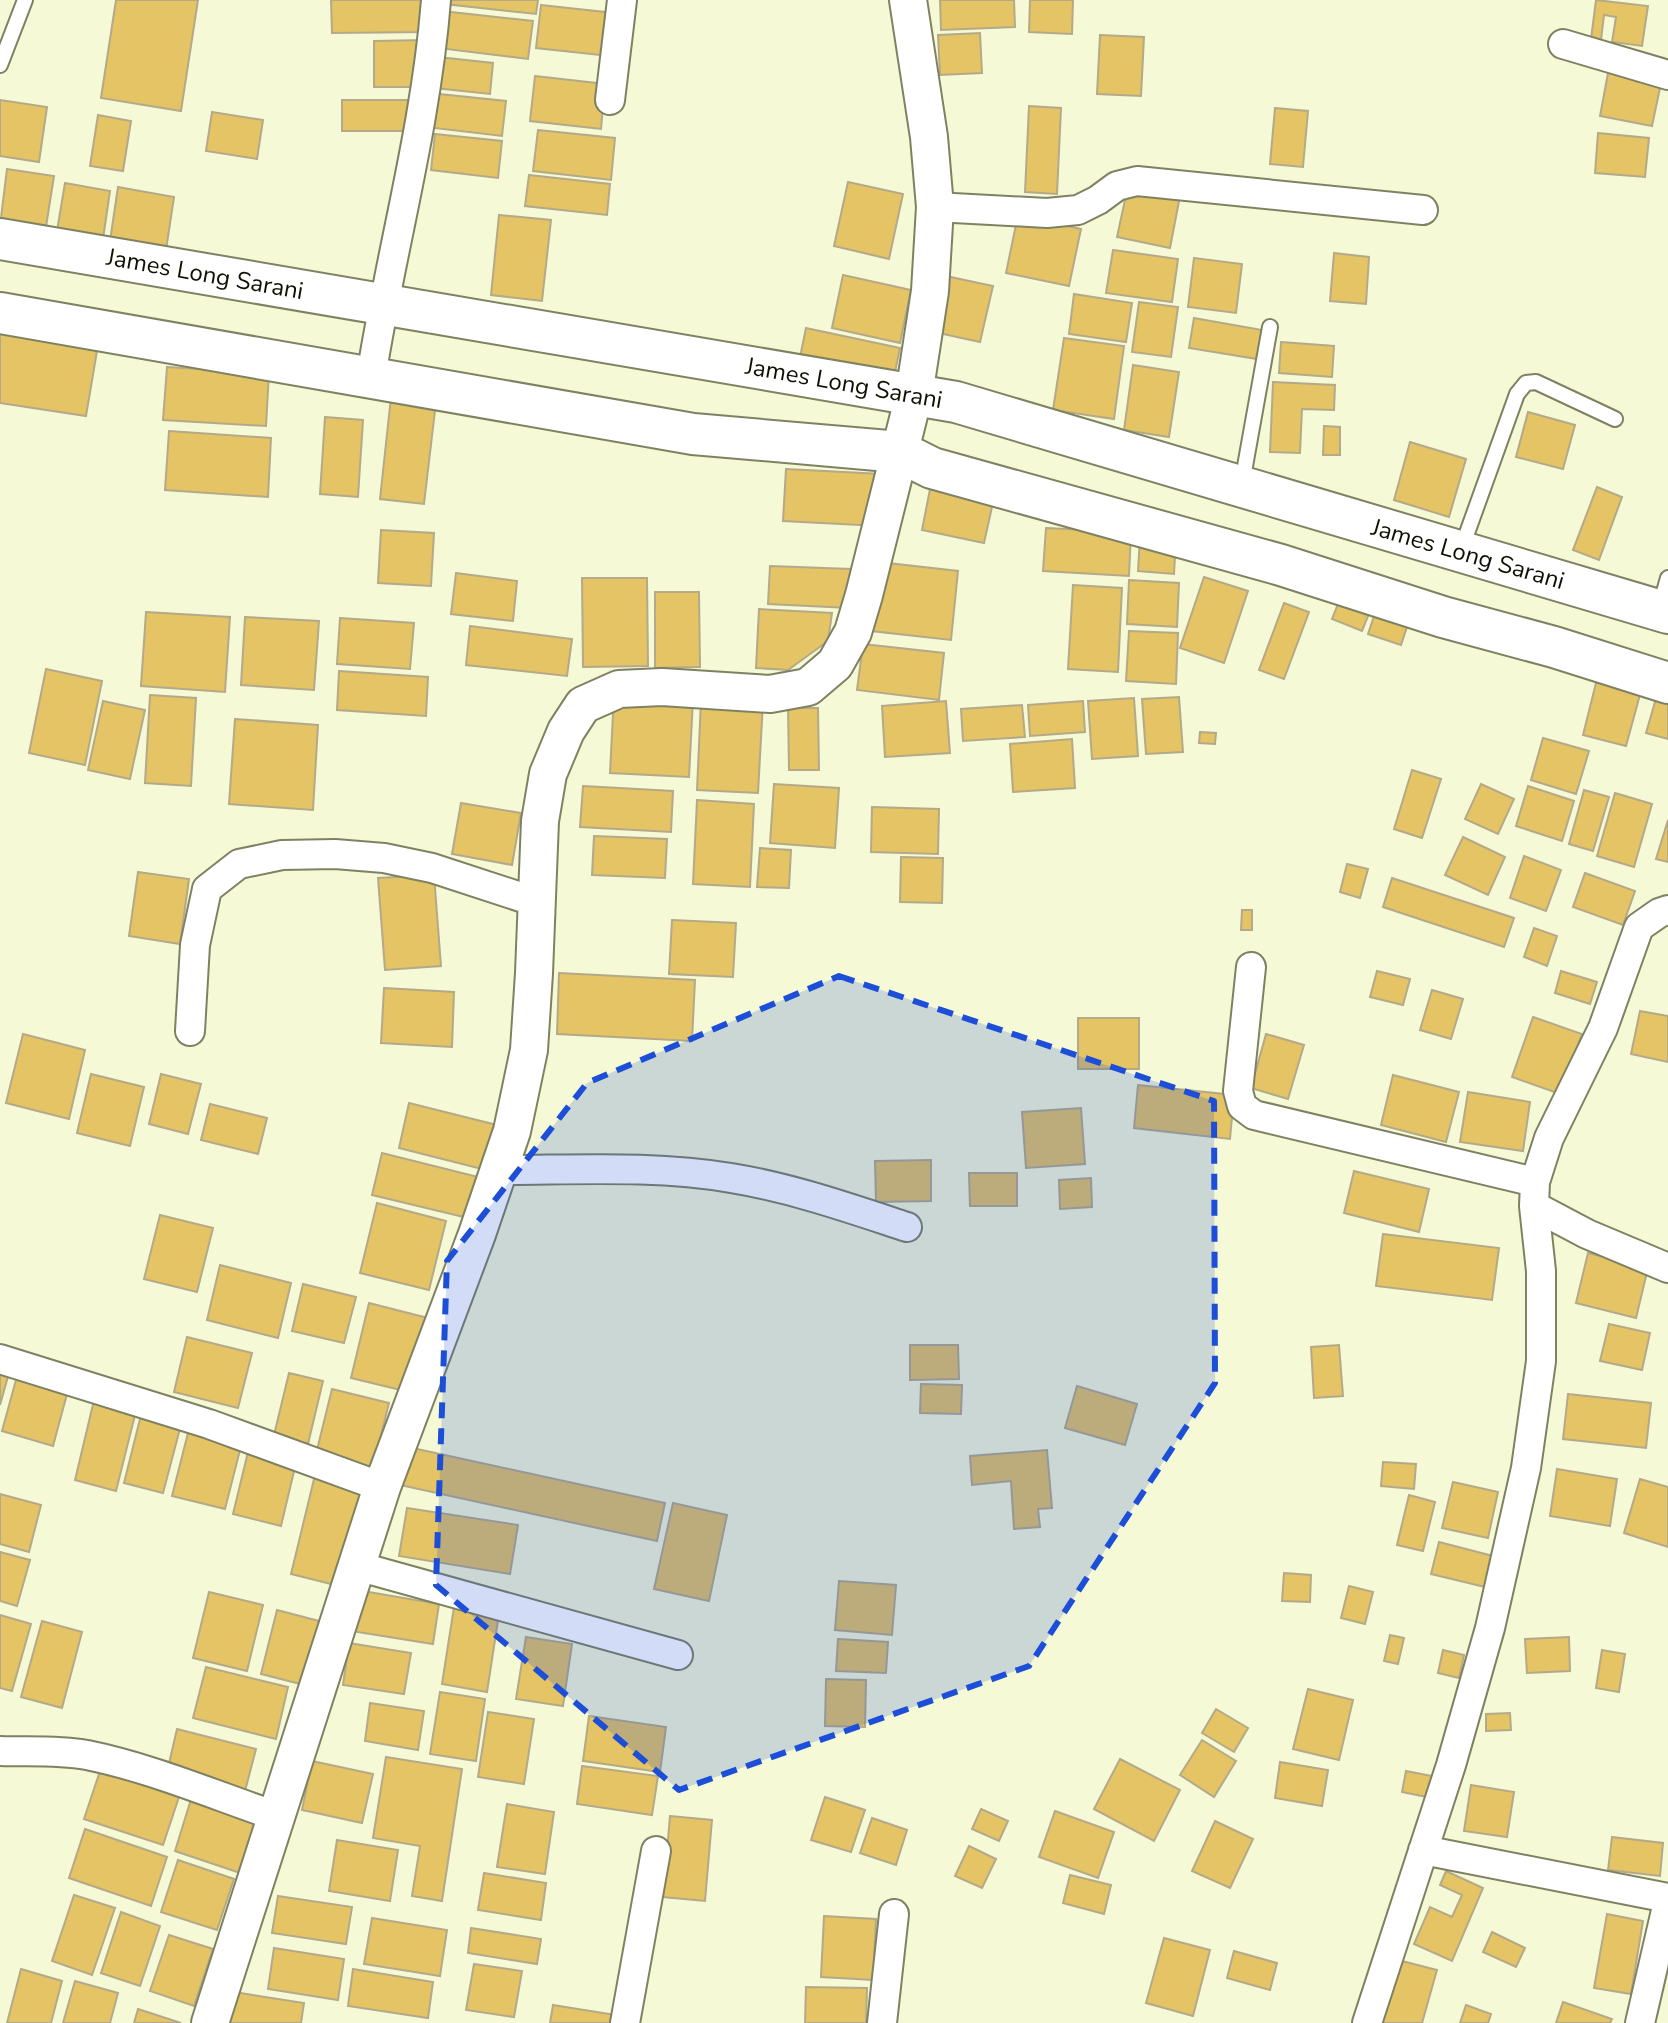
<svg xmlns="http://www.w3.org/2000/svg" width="1668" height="2023" viewBox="0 0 1668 2023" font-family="'Nunito Sans',sans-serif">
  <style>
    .building { fill: #e4c464; stroke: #b4a988; stroke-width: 2 }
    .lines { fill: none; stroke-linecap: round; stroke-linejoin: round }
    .service-casing { stroke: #7f8262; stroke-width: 18 }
    .minor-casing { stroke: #7f8262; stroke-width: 32 }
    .tertiary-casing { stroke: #7f8262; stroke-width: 40 }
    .secondary-casing { stroke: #7f8262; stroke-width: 44 }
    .service { stroke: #fff; stroke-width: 14 }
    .minor { stroke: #fff; stroke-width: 28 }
    .tertiary { stroke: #fff; stroke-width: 36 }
    .secondary { stroke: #fff; stroke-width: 40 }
    .marked { fill: #1d4ed8; fill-opacity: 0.2; stroke: #1d4ed8; stroke-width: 6; stroke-dasharray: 16 10; stroke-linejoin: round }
    .labels { text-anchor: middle; stroke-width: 8; stroke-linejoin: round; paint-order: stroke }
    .street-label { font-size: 24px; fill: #101105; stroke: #fff }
  </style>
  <rect width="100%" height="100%" fill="#f5f9d5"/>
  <path class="building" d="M116,0H198L181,111L101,98Z
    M331,0H429V32L332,33Z
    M445,0H538L536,14L445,4Z
    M940,0H1014L1015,27L941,30Z
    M1030,0H1073L1072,34L1029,32Z
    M1596,0L1648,6L1642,46L1612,42L1616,17L1604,15L1601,40L1591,39Z
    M541,5L614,13L609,56L536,48Z
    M442,11L533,21L528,59L438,48Z
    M980,33L982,73L940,75L938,35Z
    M1100,35L1144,37L1141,96L1097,94Z
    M425,40V87H374V41Z
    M438,57L493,63L490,94L435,88Z
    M1608,73L1661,83L1652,126L1600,116Z
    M535,76L605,84L601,129L530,121Z
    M439,94L506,101L502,136L434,128Z
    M0,100L47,107L39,162L0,156Z
    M342,100H415L414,131H342Z
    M1029,106L1061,108L1057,194L1025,192Z
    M1275,108L1308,111L1303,167L1270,164Z
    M212,112L263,120L257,159L206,151Z
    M98,115L131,121L123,171L90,166Z
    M538,130L615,138L611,180L533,171Z
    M1598,133L1649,138L1645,177L1595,173Z
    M435,134L502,141L498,178L431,170Z
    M7,169L54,176L45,233L0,226Z
    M529,175L610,184L607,215L525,206Z
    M848,182L903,194L889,259L834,246Z
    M65,183L110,191L103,239L57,231Z
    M1128,186L1180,196L1170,248L1117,237Z
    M118,187L174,197L166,250L110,241Z
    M499,215L551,220L542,301L491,295Z
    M1018,215L1081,229L1069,286L1006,273Z
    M1113,250L1178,259L1172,302L1106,293Z
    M1334,253L1369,257L1366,304L1330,301Z
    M1194,258L1242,264L1236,313L1188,307Z
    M843,275L911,290L900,343L832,328Z
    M946,276L993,286L980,342L934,332Z
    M1074,294L1132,303L1126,342L1069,334Z
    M1139,302L1178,307L1171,357L1132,352Z
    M1194,318L1262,330L1257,359L1189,348Z
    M806,328L900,348L893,382L799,362Z
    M0,329L98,345L86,416L0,403Z
    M1064,338L1124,346L1114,419L1053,410Z
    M1281,342L1334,346L1332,377L1279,373Z
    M1133,365L1179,372L1169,437L1124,430Z
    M167,367L269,373L266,426L163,420Z
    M1273,382L1335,385L1334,410L1302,409L1300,453L1270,452Z
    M391,397L436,402L424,504L380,499Z
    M1528,412L1575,425L1563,469L1516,457Z
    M325,417L363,420L358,497L320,494Z
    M1324,426L1340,427V455H1323Z
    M169,431L271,438L268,497L165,490Z
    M1410,442L1466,459L1449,517L1394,500Z
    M786,469L882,474L879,526L783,521Z
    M931,484L994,498L984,543L922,530Z
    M1597,487L1622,497L1599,560L1573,550Z
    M1046,528L1131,532L1129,576L1043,571Z
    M381,530L434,533L431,586L378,583Z
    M1140,537L1176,539L1174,574L1138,571Z
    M879,562L958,571L951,640L871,631Z
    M770,566L851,569L849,608L768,604Z
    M456,573L517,581L513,621L451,614Z
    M1204,577L1248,591L1224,663L1180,648Z
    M582,578H647L648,666L583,667Z
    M1129,580L1179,583L1177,627L1127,624Z
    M1073,585L1122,588L1118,672L1068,669Z
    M655,592H699L700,667L655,668Z
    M1342,594L1372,606L1362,631L1332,619Z
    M1284,603L1309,612L1284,679L1259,670Z
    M759,609L832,613L828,641L788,670L756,668Z
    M1376,610L1409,621L1401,645L1368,634Z
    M146,612L230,617L225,692L141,686Z
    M245,617L319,621L314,690L241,685Z
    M340,618L414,623L410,669L337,664Z
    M470,626L572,639L567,676L466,665Z
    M1129,631L1178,633L1176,684L1126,681Z
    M863,644L944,653L939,700L857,690Z
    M46,669L102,681L85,765L29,753Z
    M339,671L428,677L426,716L337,710Z
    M1597,679L1641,691L1626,746L1583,735Z
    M614,694L693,699L689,777L610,773Z
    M150,695L196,698L191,786L145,783Z
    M1657,695L1668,698V739L1646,733Z
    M1179,697L1183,752L1146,754L1142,699Z
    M1134,698L1138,756L1092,759L1088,701Z
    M701,700L763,702L758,793L697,790Z
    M103,701L145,710L130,779L88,770Z
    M946,701L950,753L885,757L882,706Z
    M1083,701L1085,732L1030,736L1028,705Z
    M1022,705L1025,737L963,741L961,709Z
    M788,708H818L819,770H789Z
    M235,719L318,725L313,810L229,804Z
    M1200,732L1216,733L1215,744L1199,743Z
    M1543,738L1589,751L1576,794L1531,780Z
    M1072,739L1075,788L1013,792L1010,744Z
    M1412,770L1441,779L1422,838L1394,829Z
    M774,784L839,788L835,848L770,843Z
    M1481,784L1514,799L1498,834L1465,819Z
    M583,786L673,791L671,832L580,827Z
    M1528,786L1574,801L1562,841L1516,826Z
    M1584,790L1609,797L1593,851L1569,844Z
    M1615,793L1652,804L1634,867L1597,856Z
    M697,800L754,804L750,887L693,884Z
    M461,803L521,813L512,865L452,854Z
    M872,807L939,809L938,854L871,852Z
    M1668,820V862L1656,859Z
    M594,836L667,839L665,878L592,875Z
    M1463,837L1505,857L1488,895L1445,875Z
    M760,848L791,850L789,888L757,887Z
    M1524,856L1561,870L1546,911L1510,898Z
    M901,857L943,858L942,903L900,902Z
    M1347,864L1368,869L1360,898L1340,892Z
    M138,872L189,879L180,944L129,936Z
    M1585,873L1635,891L1623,925L1573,907Z
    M434,875L441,966L385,970L378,878Z
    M1392,878L1514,918L1504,947L1383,907Z
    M1242,910H1252V930H1241Z
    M672,920L736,923L733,977L669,974Z
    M1534,928L1557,936L1547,966L1524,957Z
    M1377,971L1410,979L1403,1005L1370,997Z
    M1561,971L1597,982L1590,1004L1555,993Z
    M559,973L695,980L692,1041L557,1034Z
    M384,988L454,992L452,1047L381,1043Z
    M1432,990L1463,999L1451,1039L1420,1030Z
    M1640,1011L1668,1016V1062L1631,1054Z
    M1533,1017L1582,1034L1560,1094L1512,1077Z
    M1078,1018H1139V1069H1078Z
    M23,1034L85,1050L69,1119L6,1103Z
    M1266,1034L1304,1045L1288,1099L1251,1088Z
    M91,1074L144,1087L130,1146L77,1133Z
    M161,1074L201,1084L188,1134L149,1124Z
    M1393,1075L1459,1092L1446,1142L1381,1125Z
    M1138,1085L1234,1095L1230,1139L1134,1128Z
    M1468,1092L1530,1102L1523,1151L1460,1142Z
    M409,1103L497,1125L486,1170L399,1148Z
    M210,1104L267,1118L258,1154L201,1140Z
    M1081,1108L1085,1164L1026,1168L1022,1112Z
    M382,1153L482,1178L472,1219L372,1195Z
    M931,1160V1201L876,1202L875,1161Z
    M1354,1171L1429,1189L1419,1232L1344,1213Z
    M969,1173H1017V1206H970Z
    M1091,1178L1092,1207L1060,1209L1059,1180Z
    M377,1203L446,1221L429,1290L360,1273Z
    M160,1215L213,1228L197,1292L144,1279Z
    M1383,1234L1499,1248L1492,1300L1376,1286Z
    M1588,1253L1648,1268L1636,1318L1576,1303Z
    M220,1265L291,1283L278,1338L207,1320Z
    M303,1284L356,1297L344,1343L292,1331Z
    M369,1303L428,1318L409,1392L351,1378Z
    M1609,1324L1650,1333L1642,1370L1600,1361Z
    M187,1337L252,1353L238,1408L174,1392Z
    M910,1345H958L959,1379L910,1380Z
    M1339,1345L1343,1396L1314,1398L1311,1347Z
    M19,1369L70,1383L53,1446L2,1431Z
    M0,1371L9,1373L0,1405Z
    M289,1373L323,1381L308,1444L274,1435Z
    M921,1384L962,1385L961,1414L920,1413Z
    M1077,1386L1137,1404L1125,1445L1065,1428Z
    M332,1389L389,1403L372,1472L315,1458Z
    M1568,1394L1651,1403L1646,1448L1563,1439Z
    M95,1396L137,1407L116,1491L75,1480Z
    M142,1411L182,1421L163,1493L124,1483Z
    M189,1429L242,1442L225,1509L172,1496Z
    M408,1447L665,1503L657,1541L400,1485Z
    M1047,1450L1052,1508L1038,1509L1040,1527L1014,1529L1011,1481L972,1485L970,1456Z
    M248,1452L296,1463L281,1526L233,1514Z
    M1383,1462L1416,1464L1414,1489L1381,1486Z
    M1557,1469L1617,1479L1610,1526L1550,1516Z
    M315,1475L363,1487L339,1586L291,1574Z
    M1640,1479L1668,1487V1547L1624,1533Z
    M1453,1482L1498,1492L1488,1538L1442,1528Z
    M0,1494L41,1505L29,1552L0,1544Z
    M1409,1495L1435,1502L1423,1551L1397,1545Z
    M673,1503L727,1515L709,1601L654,1589Z
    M407,1508L518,1525L510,1574L399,1556Z
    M1439,1542L1497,1557L1489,1588L1431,1574Z
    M0,1552L30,1560L17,1606L0,1601Z
    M1284,1573L1311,1575L1310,1602L1282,1601Z
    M839,1581L896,1585L892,1635L835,1630Z
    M1349,1586L1373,1592L1365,1624L1341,1618Z
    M357,1590L439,1604L433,1644L351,1631Z
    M209,1592L263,1605L247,1671L193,1658Z
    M454,1607L499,1614L487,1692L442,1684Z
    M277,1610L323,1622L308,1686L261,1674Z
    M0,1615L31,1624L12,1691L0,1688Z
    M42,1621L82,1632L62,1708L21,1697Z
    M1390,1635L1404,1638L1398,1664L1384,1661Z
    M526,1637L572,1644L563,1706L516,1699Z
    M1569,1637L1570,1671L1527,1673L1525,1639Z
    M838,1639L888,1642L886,1673L836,1671Z
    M349,1643L411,1653L404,1694L343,1685Z
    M1443,1650L1464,1655L1459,1678L1438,1673Z
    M1602,1650L1625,1654L1619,1692L1596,1688Z
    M206,1667L288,1687L276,1739L193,1718Z
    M826,1679L866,1680L865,1727L825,1726Z
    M1308,1689L1353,1700L1339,1760L1293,1749Z
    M440,1692L485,1699L476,1761L430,1754Z
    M370,1703L424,1711L418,1750L365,1741Z
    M1216,1709L1248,1728L1234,1752L1202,1733Z
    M488,1712L534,1719L524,1784L478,1777Z
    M1510,1713L1511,1730L1486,1731V1714Z
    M589,1716L666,1727L660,1772L583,1761Z
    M177,1729L256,1749L245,1791L167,1772Z
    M1202,1740L1236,1761L1214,1797L1180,1775Z
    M386,1757L462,1769L442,1901L412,1896L420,1846L373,1838Z
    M1120,1759L1180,1790L1154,1841L1094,1809Z
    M312,1761L373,1774L362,1823L302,1810Z
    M1280,1762L1328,1770L1322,1806L1275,1798Z
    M102,1765L181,1791L163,1845L84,1819Z
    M582,1766L658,1776L652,1815L577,1804Z
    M1406,1771L1432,1776L1427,1797L1402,1792Z
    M1471,1785L1514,1792L1507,1837L1464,1831Z
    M192,1796L258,1818L240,1873L175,1851Z
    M825,1797L865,1810L851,1852L811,1840Z
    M507,1804L554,1812L545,1874L497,1867Z
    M981,1809L1008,1821L999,1841L972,1829Z
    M1055,1811L1114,1832L1098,1878L1039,1857Z
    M670,1816L712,1820L705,1901L663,1897Z
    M872,1818L907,1830L896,1865L860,1853Z
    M1215,1821L1253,1839L1230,1888L1192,1871Z
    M85,1829L167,1857L151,1906L69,1878Z
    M1612,1837L1663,1843L1660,1876L1608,1870Z
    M337,1840L398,1850L390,1901L329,1891Z
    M969,1846L996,1859L982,1888L955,1876Z
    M178,1860L234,1879L217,1930L161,1912Z
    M1446,1871L1483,1888L1452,1961L1414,1944L1430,1907L1452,1917L1462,1895L1440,1885Z
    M484,1873L546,1883L541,1920L478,1910Z
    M1070,1875L1111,1885L1104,1914L1063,1903Z
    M74,1895L115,1908L92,1975L52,1961Z
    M278,1896L352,1907L346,1944L272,1933Z
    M121,1912L160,1926L140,1986L101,1973Z
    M1607,1914L1643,1921L1631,1994L1594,1988Z
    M824,1916L876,1919L873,1980L821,1977Z
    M372,1918L447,1930L440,1976L364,1964Z
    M471,1928L541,1939L537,1964L468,1953Z
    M1492,1932L1525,1948L1516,1967L1483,1952Z
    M169,1935L213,1949L194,2006L150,1991Z
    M1164,1938L1210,1950L1193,2016L1146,2003Z
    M274,1948L344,1959L338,2000L268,1989Z
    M1234,1951L1277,1963L1270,1990L1227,1978Z
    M1398,1960L1437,1970L1422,2023H1380Z
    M474,1964L522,1971L514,2017L466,2010Z
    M21,1969L62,1981L51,2023H7Z
    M353,1969L433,1982L428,2018L348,2006Z
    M75,1981L118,1993L110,2023H63Z
    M806,1987L867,1988L866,2023H805Z
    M234,1992L304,2003L301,2023H229Z
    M1563,2002L1612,2019L1610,2023H1556Z
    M553,2005L616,2015L615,2023H550Z
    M1466,2005L1491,2014L1488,2023H1460Z
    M138,2009L181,2023H134Z"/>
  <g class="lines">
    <g class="service-casing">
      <path id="service" d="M0,65L25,0
        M1242,483L1270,327
        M1462,547L1517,394L1526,383L1536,382L1615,419
        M1660,606L1668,578"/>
    </g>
    <g class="minor-casing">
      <path id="minor" d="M1563,44L1668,75
        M610,100L622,0
        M935,207L1047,213L1078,210L1098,200L1117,186L1137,181L1423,210
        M371,377C391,250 426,128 436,0
        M1251,967L1238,1091L1242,1106L1254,1115L1535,1182
        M190,1031L195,945L207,889L239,864L282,855L335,854L384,858L432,868L536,902
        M499,1170C575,1170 655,1165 731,1178C792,1188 849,1208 907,1227
        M1534,1206L1587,1234L1668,1268
        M0,1359L209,1424L382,1487
        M357,1566L678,1655
        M0,1751C29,1752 58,1750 87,1755C151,1768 214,1795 276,1816
        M1423,1850L1668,1898
        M625,2023L656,1851
        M882,2023L894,1914
        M1367,2023L1451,1765L1490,1628L1526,1468L1541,1361V1271L1534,1206L1535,1182L1549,1138L1603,1028L1639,927L1659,913L1668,910
        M1640,2023L1668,1902"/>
    </g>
    <g class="tertiary-casing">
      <path id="tertiary" d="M210,2023L382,1487L477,1234L512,1131L529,1050L534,973L540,821L548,774L566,731L583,705L619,689L662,687L770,694L808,687L835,664L853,632L864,595L914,395L930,291L935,207L929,137L908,0"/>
    </g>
    <g class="secondary-casing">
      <path id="secondary" d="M0,239L956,402L1668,613
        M0,313L693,434L900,452L932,468L1281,565L1443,617L1554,647L1668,683"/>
    </g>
    <use href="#service" class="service"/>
    <use href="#minor" class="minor"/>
    <use href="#tertiary" class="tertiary"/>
    <use href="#secondary" class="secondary"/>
  </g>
  <path class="marked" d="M839,976L1214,1101L1215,1383L1029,1666L679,1790L436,1585L447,1261L587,1083Z"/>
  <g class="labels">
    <g class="street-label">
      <text transform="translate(205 274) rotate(10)" y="8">James Long Sarani</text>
      <text transform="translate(844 383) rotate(10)" y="8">James Long Sarani</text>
      <text transform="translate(1468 554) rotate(16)" y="8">James Long Sarani</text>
    </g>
  </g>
</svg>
